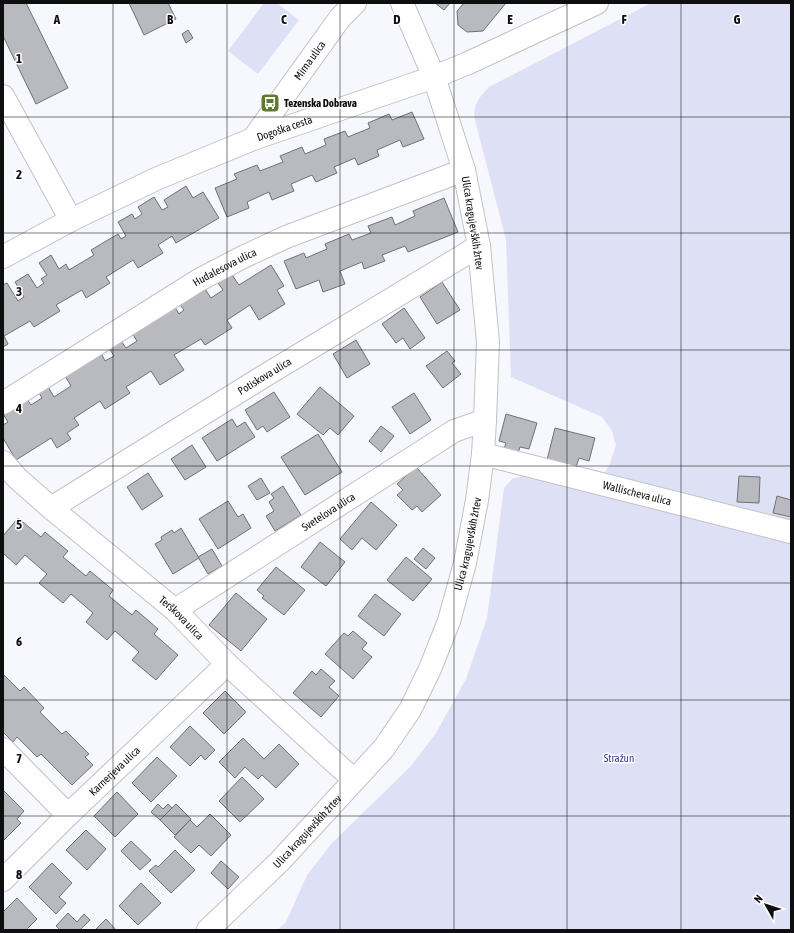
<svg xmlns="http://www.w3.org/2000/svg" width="794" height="933" viewBox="0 0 794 933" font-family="'Asap Condensed',sans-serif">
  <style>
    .green { fill: #dee1f6 }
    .building { fill: #b9babf; stroke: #707176 }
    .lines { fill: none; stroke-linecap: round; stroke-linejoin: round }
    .minor-casing { stroke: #c1c2c8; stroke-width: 24 }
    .minor { stroke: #fff; stroke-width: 22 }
    .grid { fill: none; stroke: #0e0e10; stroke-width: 1; stroke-opacity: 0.55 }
    .labels { text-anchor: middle; stroke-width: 3; stroke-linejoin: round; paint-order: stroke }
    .street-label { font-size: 11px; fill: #0e0e10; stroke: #fff }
    .poi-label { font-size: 11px; font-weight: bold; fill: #0e0e10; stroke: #fff; text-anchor: start }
    .park-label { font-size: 11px; fill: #3b3d94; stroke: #fff }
    .grid-label { font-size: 13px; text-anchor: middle; font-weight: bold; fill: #0e0e10; stroke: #fff; stroke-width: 3; stroke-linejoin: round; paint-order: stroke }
  </style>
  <rect width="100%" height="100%" fill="#f6f8fd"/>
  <path class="green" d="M264,3H277L299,20L258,74L228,51Z
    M651,3H791V930H277L286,922L307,875L332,843L410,767L436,733L466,679L487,618L504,488L512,479L522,476L601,478L609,466L616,445L612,431L602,417L511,377L506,240L474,116C475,101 480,97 489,87Z"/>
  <path class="building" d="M3,3H26L68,88L36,104L3,36Z
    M129,3H168L176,19L144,35Z
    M435,3H450L444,10Z
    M464,3H506L483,31L467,32L458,25L457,11Z
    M188,30L193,38L186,43L182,34Z
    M412,112L424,139L403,147L400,140L377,150L379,156L358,165L355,158L334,167L337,173L316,182L312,175L291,184L294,191L272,200L269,192L247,202L249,208L227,217L215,188L237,179L234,174L257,165L260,171L283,162L280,156L302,147L305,154L326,145L324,139L345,131L348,137L370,128L368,123L389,114L392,120Z
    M186,186L193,198L203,192L219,218L176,243L172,236L158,245L163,253L138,268L133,260L106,277L110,283L86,298L82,290L56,305L60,311L34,327L30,321L4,336L8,344L3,347V285L7,283L18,301L24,297L15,282L28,274L37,288L44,283L41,279L47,275L39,263L51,255L59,269L66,264L69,270L94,255L91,250L118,234L121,239L126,236L118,222L132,214L135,219L142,214L138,207L154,197L162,210L168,207L164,200Z
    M444,198L458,232L408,252L405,246L382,255L385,261L364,269L362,262L340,271L345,284L323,292L319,280L296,289L284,261L304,253L306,258L327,249L325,244L349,234L352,240L371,233L368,226L392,217L395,225L415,216L413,211Z
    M271,265L284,286L277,290L285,304L259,320L250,305L227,320L232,328L205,345L201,339L174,355L184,370L160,385L151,371L126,387L130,393L105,409L100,401L74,418L79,425L67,433L71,439L57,448L51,438L16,460L3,438V425L8,422L3,414L27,399L31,405L42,398L38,391L47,385L54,397L71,386L65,376L101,353L105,361L114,356L109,348L121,341L126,348L137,341L132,333L174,306L179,314L184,310L180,305L205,289L211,298L223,290L218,283L232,275L239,285Z
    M442,282L460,310L437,324L420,297Z
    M404,308L425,338L410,349L403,338L396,343L382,324Z
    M356,340L370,364L347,378L333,354Z
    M447,351L455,361L452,363L461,374L443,388L426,366Z
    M320,387L354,416L338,435L330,428L323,435L297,414Z
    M274,392L290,417L267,432L263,426L257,430L245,410Z
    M414,393L431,420L410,434L392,407Z
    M506,414L537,423L529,449L520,447L518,453L504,449L506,443L499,441Z
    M232,419L237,427L245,422L255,437L217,461L202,438Z
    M381,426L394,436L381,452L369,441Z
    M555,428L595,438L589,461L579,458L576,467L547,460Z
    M318,434L342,472L305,495L281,457Z
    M192,445L206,467L185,480L171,459Z
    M416,467L441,495L422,512L417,506L412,510L397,495L403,490L397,484Z
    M148,473L163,496L142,510L127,487Z
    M739,476L760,477L759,503L737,502Z
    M261,478L270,493L257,500L248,486Z
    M283,486L301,515L275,531L266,516L274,511L269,502L274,498L271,494Z
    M777,496L791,500V517L773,513Z
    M228,501L238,517L243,514L251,528L218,549L199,519Z
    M371,502L397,525L376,550L362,538L352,550L340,539Z
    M18,518L41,537L45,532L68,551L63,557L86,576L90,571L113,590L109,596L132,615L136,610L158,629L154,634L178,655L156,680L132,660L139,652L115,631L107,640L86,622L93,613L71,594L63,603L39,583L47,574L25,555L16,565L3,553V536Z
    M181,528L199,558L173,574L155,544L162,540L161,537L172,530L174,533Z
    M320,542L345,562L326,586L301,567Z
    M423,548L435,558L426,569L414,559Z
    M212,549L222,566L208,574L198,557Z
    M406,557L432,579L413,601L387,580Z
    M276,567L305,590L284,615L262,598L264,596L257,590Z
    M236,593L267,619L241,651L209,625Z
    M375,594L401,614L384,636L358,616Z
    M353,631L367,643L362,649L372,657L353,679L325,654L344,633L348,636Z
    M321,669L335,681L329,687L339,696L321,717L293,693L312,671L316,675Z
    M3,674L20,691L24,687L44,708L40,712L62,734L66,731L89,754L85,757L93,765L72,785L41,754L37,757L17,737L13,742L3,732Z
    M225,691L246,712L224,734L203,713Z
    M190,726L215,750L205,760L201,755L190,766L170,747Z
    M243,738L264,759L279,744L299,764L276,788L262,775L258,779L245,767L235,778L219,762Z
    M157,757L177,776L151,802L132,783Z
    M242,777L264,799L240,822L219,801Z
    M3,790L24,811L17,819L21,823L3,841Z
    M117,792L138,814L115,837L94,816Z
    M158,804L163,809L168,804L172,808L160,820L151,812Z
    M176,804L191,819L175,835L160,820Z
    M210,814L231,835L211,856L199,845L191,853L174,837L190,820L197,827Z
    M86,830L106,849L87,870L66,850Z
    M131,841L151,860L140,870L121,851Z
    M175,850L195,870L171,893L149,871L156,865L158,867Z
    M221,861L239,877L228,889L211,873Z
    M52,863L72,883L59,897L66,903L56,914L29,887Z
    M141,883L161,903L138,925L119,906Z
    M17,898L37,919L26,930H4L3,929V912Z
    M68,913L77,922L84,914L90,920L80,930H60L56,926Z
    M106,919L116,930H95Z"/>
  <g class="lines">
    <g class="minor-casing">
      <g id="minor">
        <path d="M3,96L71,220"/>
        <path id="s1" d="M253,139L340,18L355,3"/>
        <path id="s2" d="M3,257L71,220L156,179L253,139L434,77L466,64L597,3"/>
        <path id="s3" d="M3,403L199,280L243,257L286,237L464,170"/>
        <path id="s4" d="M483,454L791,532"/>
        <path id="s5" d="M3,462L17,478L51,508L175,610L227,664L354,780"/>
        <path id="s6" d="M51,508L261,378L479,246"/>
        <path id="s7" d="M175,610L454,431L485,420"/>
        <path d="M3,749L68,815"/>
        <path id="s8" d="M3,880L68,815L227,664"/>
        <path id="s9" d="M208,930L280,861L384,748L410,710L430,669L449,621L465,563L477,500L483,454L485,420L488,342L479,246L464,170L434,77L402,3"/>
      </g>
    </g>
    <use href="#minor" class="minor"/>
  </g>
  <path class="grid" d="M113,3V930M227,3V930M340,3V930M454,3V930M567,3V930M681,3V930M3,117H791M3,233H791M3,350H791M3,466H791M3,583H791M3,700H791M3,816H791"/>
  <defs>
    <g id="bus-square" transform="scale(1)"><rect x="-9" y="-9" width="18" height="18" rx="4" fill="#5f7c31" stroke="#fff"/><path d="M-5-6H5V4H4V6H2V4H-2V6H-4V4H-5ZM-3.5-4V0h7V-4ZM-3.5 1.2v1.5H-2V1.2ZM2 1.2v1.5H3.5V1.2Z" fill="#fff"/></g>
  </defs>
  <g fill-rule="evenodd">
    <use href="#bus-square" x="270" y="103"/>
  </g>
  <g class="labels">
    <g class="street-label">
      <text dy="4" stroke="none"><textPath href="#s1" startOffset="97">Mirna ulica</textPath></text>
      <text dy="4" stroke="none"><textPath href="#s2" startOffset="310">Dogoška cesta</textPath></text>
      <text transform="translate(473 223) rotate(81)" y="4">Ulica kragujevških žrtev</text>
      <text dy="4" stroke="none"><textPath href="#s3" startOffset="260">Hudalesova ulica</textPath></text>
      <text dy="4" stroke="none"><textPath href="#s6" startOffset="251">Potiskova ulica</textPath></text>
      <text dy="4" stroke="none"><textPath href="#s4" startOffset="159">Wallischeva ulica</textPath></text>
      <text dy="4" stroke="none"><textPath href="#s7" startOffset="182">Svetelova ulica</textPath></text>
      <text dy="4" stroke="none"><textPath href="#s9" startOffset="476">Ulica kragujevških žrtev</textPath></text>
      <text dy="4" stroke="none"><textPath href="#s5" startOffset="237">Terškova ulica</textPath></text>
      <text dy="4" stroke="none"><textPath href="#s8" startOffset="156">Karnerjeva ulica</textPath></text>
      <text dy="4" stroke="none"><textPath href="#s9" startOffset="140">Ulica kragujevških žrtev</textPath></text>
    </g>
    <g class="poi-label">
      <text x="284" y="107">Tezenska Dobrava</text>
    </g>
    <g class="park-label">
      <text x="619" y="762">Stražun</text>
    </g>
  </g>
  <g class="grid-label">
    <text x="57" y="24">A</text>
    <text x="170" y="24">B</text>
    <text x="284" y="24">C</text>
    <text x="397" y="24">D</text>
    <text x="510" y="24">E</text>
    <text x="624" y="24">F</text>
    <text x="737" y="24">G</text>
    <text x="19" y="63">1</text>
    <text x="19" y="179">2</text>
    <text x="19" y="296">3</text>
    <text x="19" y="413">4</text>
    <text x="19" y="529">5</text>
    <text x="19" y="646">6</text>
    <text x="19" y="763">7</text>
    <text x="19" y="879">8</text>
  </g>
  <rect width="794" height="933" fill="none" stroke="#0e0e10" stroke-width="8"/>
  <g transform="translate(766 905) rotate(309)" stroke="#ffffff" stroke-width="3" paint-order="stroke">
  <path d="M0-3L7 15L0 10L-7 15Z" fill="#0e0e10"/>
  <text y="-6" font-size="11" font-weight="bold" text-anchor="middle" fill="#0e0e10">N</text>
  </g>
</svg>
